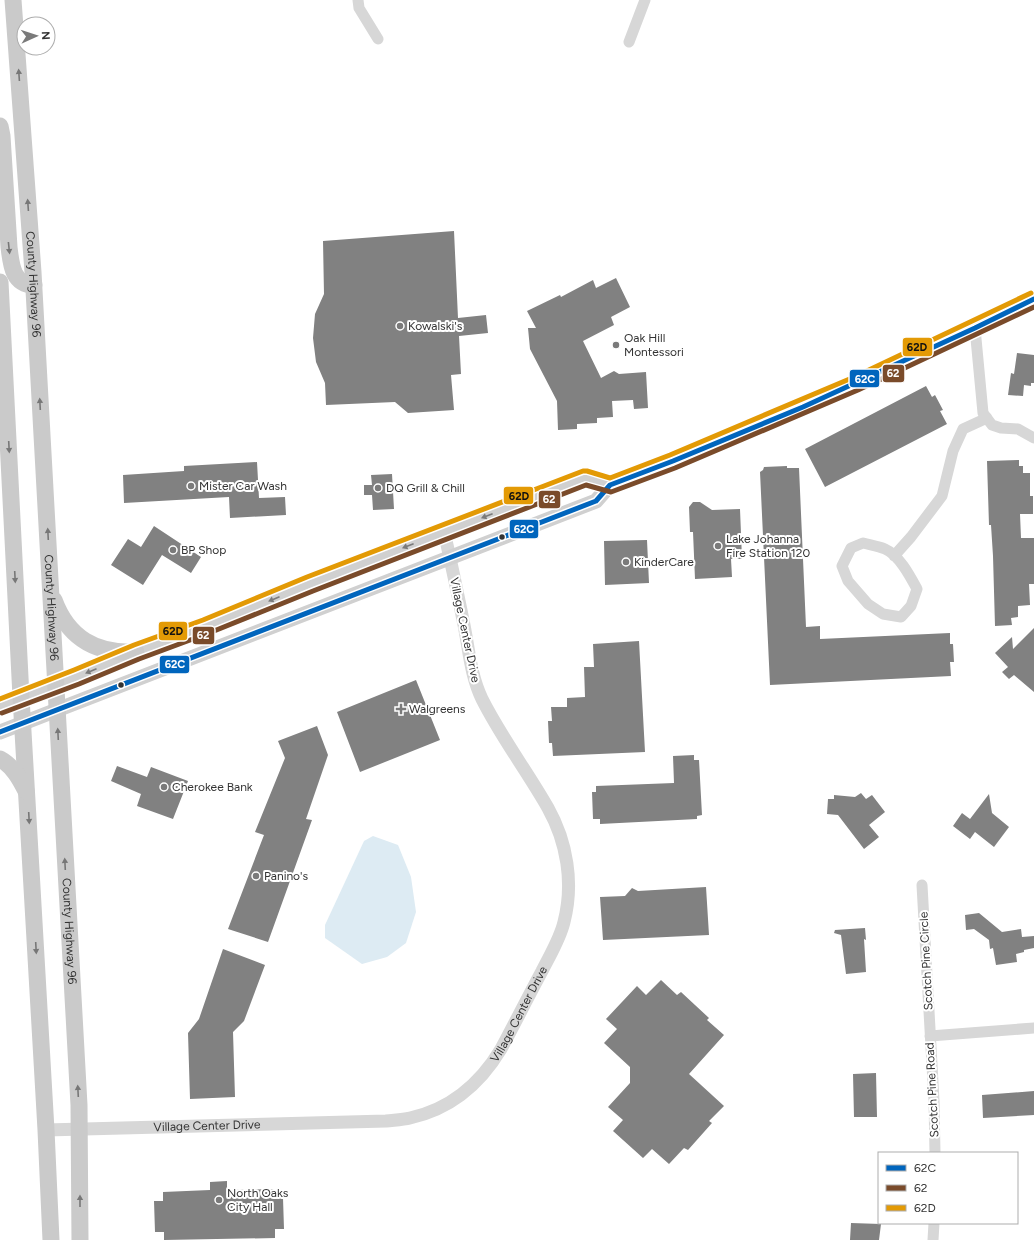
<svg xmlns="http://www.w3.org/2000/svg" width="1034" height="1240" viewBox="0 0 1034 1240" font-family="Figtree,sans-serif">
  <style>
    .water { fill: #ddebf3 }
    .building { fill: #818181 }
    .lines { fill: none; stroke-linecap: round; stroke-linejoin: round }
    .minor { stroke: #d7d7d7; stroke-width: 11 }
    .tertiary { stroke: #d7d7d7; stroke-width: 13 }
    .secondary { stroke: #d0d0d0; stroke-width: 15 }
    .primary { stroke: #cacaca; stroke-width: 17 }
    .bus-1-casing { stroke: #fff; stroke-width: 8 }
    .bus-2-casing { stroke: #fff; stroke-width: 8 }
    .bus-3-casing { stroke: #fff; stroke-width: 8 }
    .bus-1 { stroke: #0065bd; stroke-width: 5 }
    .bus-2 { stroke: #7a4b2a; stroke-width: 5 }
    .bus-3 { stroke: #e39a05; stroke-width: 5 }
    .oneway { fill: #777 }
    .oneway2 { fill: #7a7a7a }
    .poi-dot { fill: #7a7a7a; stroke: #fff; stroke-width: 1.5 }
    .bus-dot { fill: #333; stroke: #fff; stroke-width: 1.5 }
    .labels { text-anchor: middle; stroke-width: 4; stroke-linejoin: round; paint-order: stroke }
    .street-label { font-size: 12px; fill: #333; stroke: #fff }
    .poi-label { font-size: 12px; fill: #333; stroke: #fff; text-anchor: start }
    .line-badge { stroke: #fff; stroke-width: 1.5 }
    .badge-label { font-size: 11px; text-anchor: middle; font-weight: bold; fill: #fff }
    .pale-badge-label { font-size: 11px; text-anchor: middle; font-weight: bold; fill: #111 }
  </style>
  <rect width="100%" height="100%" fill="#fff"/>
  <path class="water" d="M373,836L398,845L411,877L416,912L406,943L387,957L362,964L325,938V925L364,841Z"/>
  <path class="building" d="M454,231L458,318L486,315L488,333L459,336L461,374L451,375L454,410L408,413L395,402L326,405L325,383L316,362L313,338L315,314L324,294L323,241Z
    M616,278L630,307L611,317L614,325L583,341L601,378L614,371L619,374L646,372L648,408L634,409L633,400L612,401L613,417L597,418V423L577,424V429L558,430L557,401L530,349L528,328H536L527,311L560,295L561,297L593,280L596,288Z
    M1017,353L1034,355V383H1031V386L1024,385L1023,396L1008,395L1011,373L1014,374Z
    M926,386L932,397L935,395L943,410L940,411L947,424L825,487L805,449Z
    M1019,460V466H1023V473H1030V496H1033V514H1020L1021,538H1034V584H1029L1030,605L1018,606V617L1011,618L1012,625L995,626L993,556L991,525H989L987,461Z
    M257,462L259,498L285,497L286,515L230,518L229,497L124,503L123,475L184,471V466Z
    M787,466V468H799L806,627L820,626V639L950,633V644H953L954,662H950L951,676L770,685L760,472L763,470L764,467Z
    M392,474L394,509L373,510L372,495H364V485H372L371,475Z
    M693,502H700L712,510L740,509L742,559H731L732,577L695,579L693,532H690L689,507Z
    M154,526L201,557L191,573L162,555L143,585L111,565L128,539L141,547Z
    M647,540L649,583L605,585L604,541Z
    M1034,628V692L1014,675L1009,679L1002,672L1008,667L995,653L1012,637L1013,649Z
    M639,641L645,752L553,756L552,743H549L548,721H552L551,707H567V698L585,697L584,667H594L593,644Z
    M416,680L440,740L360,772L337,712Z
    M317,726L328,755L306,819L312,820L268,942L228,929L264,835L255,832L285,758L278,741Z
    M694,755V760H699L702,815L697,816V819L600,824V819H593L592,792H596V786L674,783L673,756Z
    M117,766L147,777L151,767L188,781L173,819L137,806L141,794L111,781Z
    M861,793L866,799L872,795L885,812L869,825L879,837L864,849L838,815L827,814L828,799H834V795L855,797Z
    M989,794L992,813L1009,827L994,847L975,832L970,839L953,826L962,813L970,819Z
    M706,887L709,935L603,940L600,897L625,896L632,888L638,891Z
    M979,913L1002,932L1021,929L1022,937L1034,936V948L1024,950V952L1016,954L1017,962L996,965L993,948L990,949L989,940L974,929L966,930L965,915Z
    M865,928L866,940L864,939L866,972L846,974L841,935L834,933L835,930Z
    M223,949L265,965L244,1021L233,1032L235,1097L190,1099L188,1033L199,1019Z
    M661,980L677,995L681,992L709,1018L707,1020L724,1035L689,1074L724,1106L709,1121L712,1123L688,1150L684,1148L669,1164L652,1149L643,1158L613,1131L623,1120L608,1107L630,1083V1067L604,1043L617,1029L606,1019L637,986L646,995Z
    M876,1073L877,1117H854L853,1074Z
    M1034,1091V1115L983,1118L982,1095Z
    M227,1181V1190L274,1189V1198H283L284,1229H275V1238L164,1240V1232H155L154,1201H163V1192L210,1190V1182Z
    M851,1223L881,1224L879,1240H850Z"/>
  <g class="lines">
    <path class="minor" d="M358,0L359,8L378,39
      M629,42L645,0
      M975,328L983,413L992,425L1001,428L1018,429L1034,438
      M863,543C870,545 878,546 885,549C899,555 910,576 917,589L911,606L901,617L883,614L868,604L848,581L842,566L851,548Z
      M894,556L911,537L942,496L953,451L963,429L987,418
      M922,885L934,1101L935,1153
      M930,1036L1034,1028
      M933,1240L934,1223"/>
    <path class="tertiary" id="s1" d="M46,1130L386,1121C394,1120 402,1120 410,1118C451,1109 480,1084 501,1049C515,1023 528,997 542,971C550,955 560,939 564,922C574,883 567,842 548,808C527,771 501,737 482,699C470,674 469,648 463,620C457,591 451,561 444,532"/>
    <path class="secondary" d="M0,706L77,677L136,652L206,627L310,584L586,478L610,485
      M0,732L596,501L610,485L673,461L803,407L975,328L1034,299"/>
    <g class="primary">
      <path id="s2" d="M13,0L33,272L79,1105L80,1240"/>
      <path d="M0,126L2,136L9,247C11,263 12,285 34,285"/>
      <path d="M0,282L21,697L46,1130L51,1240"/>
      <path d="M54,600C68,638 96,654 136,652"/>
      <path d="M0,759C13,766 20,779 26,791"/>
    </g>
    <g class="bus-1-casing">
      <path id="bus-1" d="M0,732L596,501L610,485L673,461L803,407L975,328L1034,299"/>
    </g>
    <g class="bus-2-casing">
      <path id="bus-2" d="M2,713L79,684L139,659L209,633L313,591L586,485L611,492L675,468L858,390L1034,307"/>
    </g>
    <g class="bus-3-casing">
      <path id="bus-3" d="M0,699L74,670L134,645L203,620L307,577L583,471H587L610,478L670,455L852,378L1031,293"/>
    </g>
    <use href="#bus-1" class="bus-1"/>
    <use href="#bus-2" class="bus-2"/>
    <use href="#bus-3" class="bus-3"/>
  </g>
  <defs><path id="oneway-solid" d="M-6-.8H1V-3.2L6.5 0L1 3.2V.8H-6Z"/></defs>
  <g class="oneway">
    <use href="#oneway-solid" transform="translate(19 75) rotate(-94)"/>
    <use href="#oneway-solid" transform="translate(28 205) rotate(-94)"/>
    <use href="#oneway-solid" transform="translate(9 248) rotate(84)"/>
    <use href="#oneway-solid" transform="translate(40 404) rotate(-93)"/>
    <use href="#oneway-solid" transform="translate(9 447) rotate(87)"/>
    <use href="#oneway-solid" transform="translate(48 534) rotate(-93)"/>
    <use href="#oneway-solid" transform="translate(15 577) rotate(87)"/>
    <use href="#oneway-solid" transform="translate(58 734) rotate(-93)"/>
    <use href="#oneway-solid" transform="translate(29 818) rotate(87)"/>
    <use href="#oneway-solid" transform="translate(65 864) rotate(-93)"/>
    <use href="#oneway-solid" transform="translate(36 948) rotate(87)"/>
    <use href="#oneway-solid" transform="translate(78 1091) rotate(-93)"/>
    <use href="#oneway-solid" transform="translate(80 1201) rotate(-90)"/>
  </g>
  <g class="oneway2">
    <use href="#oneway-solid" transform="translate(487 516) rotate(159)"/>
    <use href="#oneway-solid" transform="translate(408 546) rotate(159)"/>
    <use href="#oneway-solid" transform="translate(274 599) rotate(157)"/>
    <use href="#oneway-solid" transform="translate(91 671) rotate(157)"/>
  </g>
  <g class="poi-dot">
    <circle cx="400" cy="326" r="4"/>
    <circle cx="616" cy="345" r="4"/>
    <circle cx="191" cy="486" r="4"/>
    <circle cx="378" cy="488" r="4"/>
    <circle cx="718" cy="546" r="4"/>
    <circle cx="173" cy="550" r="4"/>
    <circle cx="626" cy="562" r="4"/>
    <path d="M399 703h4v4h4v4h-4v4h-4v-4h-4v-4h4z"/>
    <circle cx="164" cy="787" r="4"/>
    <circle cx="256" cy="876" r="4"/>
    <circle cx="219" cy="1200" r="4"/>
  </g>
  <g class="bus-dot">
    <circle cx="502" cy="537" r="3.5"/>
    <circle cx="121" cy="685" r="3.5"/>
  </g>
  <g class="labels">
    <g class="street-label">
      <text dy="4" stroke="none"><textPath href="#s2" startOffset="285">County Highway 96</textPath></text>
      <text dy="4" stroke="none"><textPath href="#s2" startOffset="609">County Highway 96</textPath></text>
      <text transform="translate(465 630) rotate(78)" y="4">Village Center Drive</text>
      <text dy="4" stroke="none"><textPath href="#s2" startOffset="933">County Highway 96</textPath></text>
      <text transform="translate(926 961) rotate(-93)" y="4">Scotch Pine Circle</text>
      <text dy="4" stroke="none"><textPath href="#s1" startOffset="521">Village Center Drive</textPath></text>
      <text transform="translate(932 1090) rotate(-93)" y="4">Scotch Pine Road</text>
      <text dy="4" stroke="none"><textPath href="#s1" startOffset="161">Village Center Drive</textPath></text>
    </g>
    <g class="poi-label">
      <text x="408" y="330">Kowalski's</text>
      <text x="624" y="342">Oak Hill<tspan x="624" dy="14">Montessori</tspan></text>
      <text x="199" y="490">Mister Car Wash</text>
      <text x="386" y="492">DQ Grill &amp; Chill</text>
      <text x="726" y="543">Lake Johanna<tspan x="726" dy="14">Fire Station 120</tspan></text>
      <text x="181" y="554">BP Shop</text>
      <text x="634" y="566">KinderCare</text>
      <text x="409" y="713">Walgreens</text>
      <text x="172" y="791">Cherokee Bank</text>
      <text x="264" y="880">Panino's</text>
      <text x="227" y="1197">North Oaks<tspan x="227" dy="14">City Hall</tspan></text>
    </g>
  </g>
  <g class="line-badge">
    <rect x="902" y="337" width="31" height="20" rx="4" fill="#e39a05"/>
    <rect x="882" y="364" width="23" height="19" rx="4" fill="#7a4b2a"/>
    <rect x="849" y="369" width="31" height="19" rx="4" fill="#0065bd"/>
    <rect x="503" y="486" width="31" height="19" rx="4" fill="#e39a05"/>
    <rect x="538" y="490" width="23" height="19" rx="4" fill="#7a4b2a"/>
    <rect x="509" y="519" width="30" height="20" rx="4" fill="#0065bd"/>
    <rect x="158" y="621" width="30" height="20" rx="4" fill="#e39a05"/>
    <rect x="192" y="626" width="23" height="19" rx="4" fill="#7a4b2a"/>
    <rect x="159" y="655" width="31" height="19" rx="4" fill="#0065bd"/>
  </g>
  <g class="badge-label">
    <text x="893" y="377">62</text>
    <text x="865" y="383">62C</text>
    <text x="549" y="503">62</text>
    <text x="524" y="533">62C</text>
    <text x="203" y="639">62</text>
    <text x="175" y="668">62C</text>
  </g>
  <g class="pale-badge-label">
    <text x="917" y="351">62D</text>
    <text x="519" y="500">62D</text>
    <text x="173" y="635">62D</text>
  </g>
  <rect x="878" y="1152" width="140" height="72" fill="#ffffff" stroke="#adadad"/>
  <rect x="886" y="1165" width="20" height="6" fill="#0065bd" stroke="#adadad"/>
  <text x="914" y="1172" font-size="12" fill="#333333">62C</text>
  <rect x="886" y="1185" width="20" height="6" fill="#7a4b2a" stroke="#adadad"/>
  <text x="914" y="1192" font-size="12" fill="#333333">62</text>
  <rect x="886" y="1205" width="20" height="6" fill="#e39a05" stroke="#adadad"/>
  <text x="914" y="1212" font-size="12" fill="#333333">62D</text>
  <g transform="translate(36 36) rotate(87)"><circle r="19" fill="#ffffff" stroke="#adadad"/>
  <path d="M0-3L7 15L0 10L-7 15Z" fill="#7a7a7a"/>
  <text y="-6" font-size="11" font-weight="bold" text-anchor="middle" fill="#333333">N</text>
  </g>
</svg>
